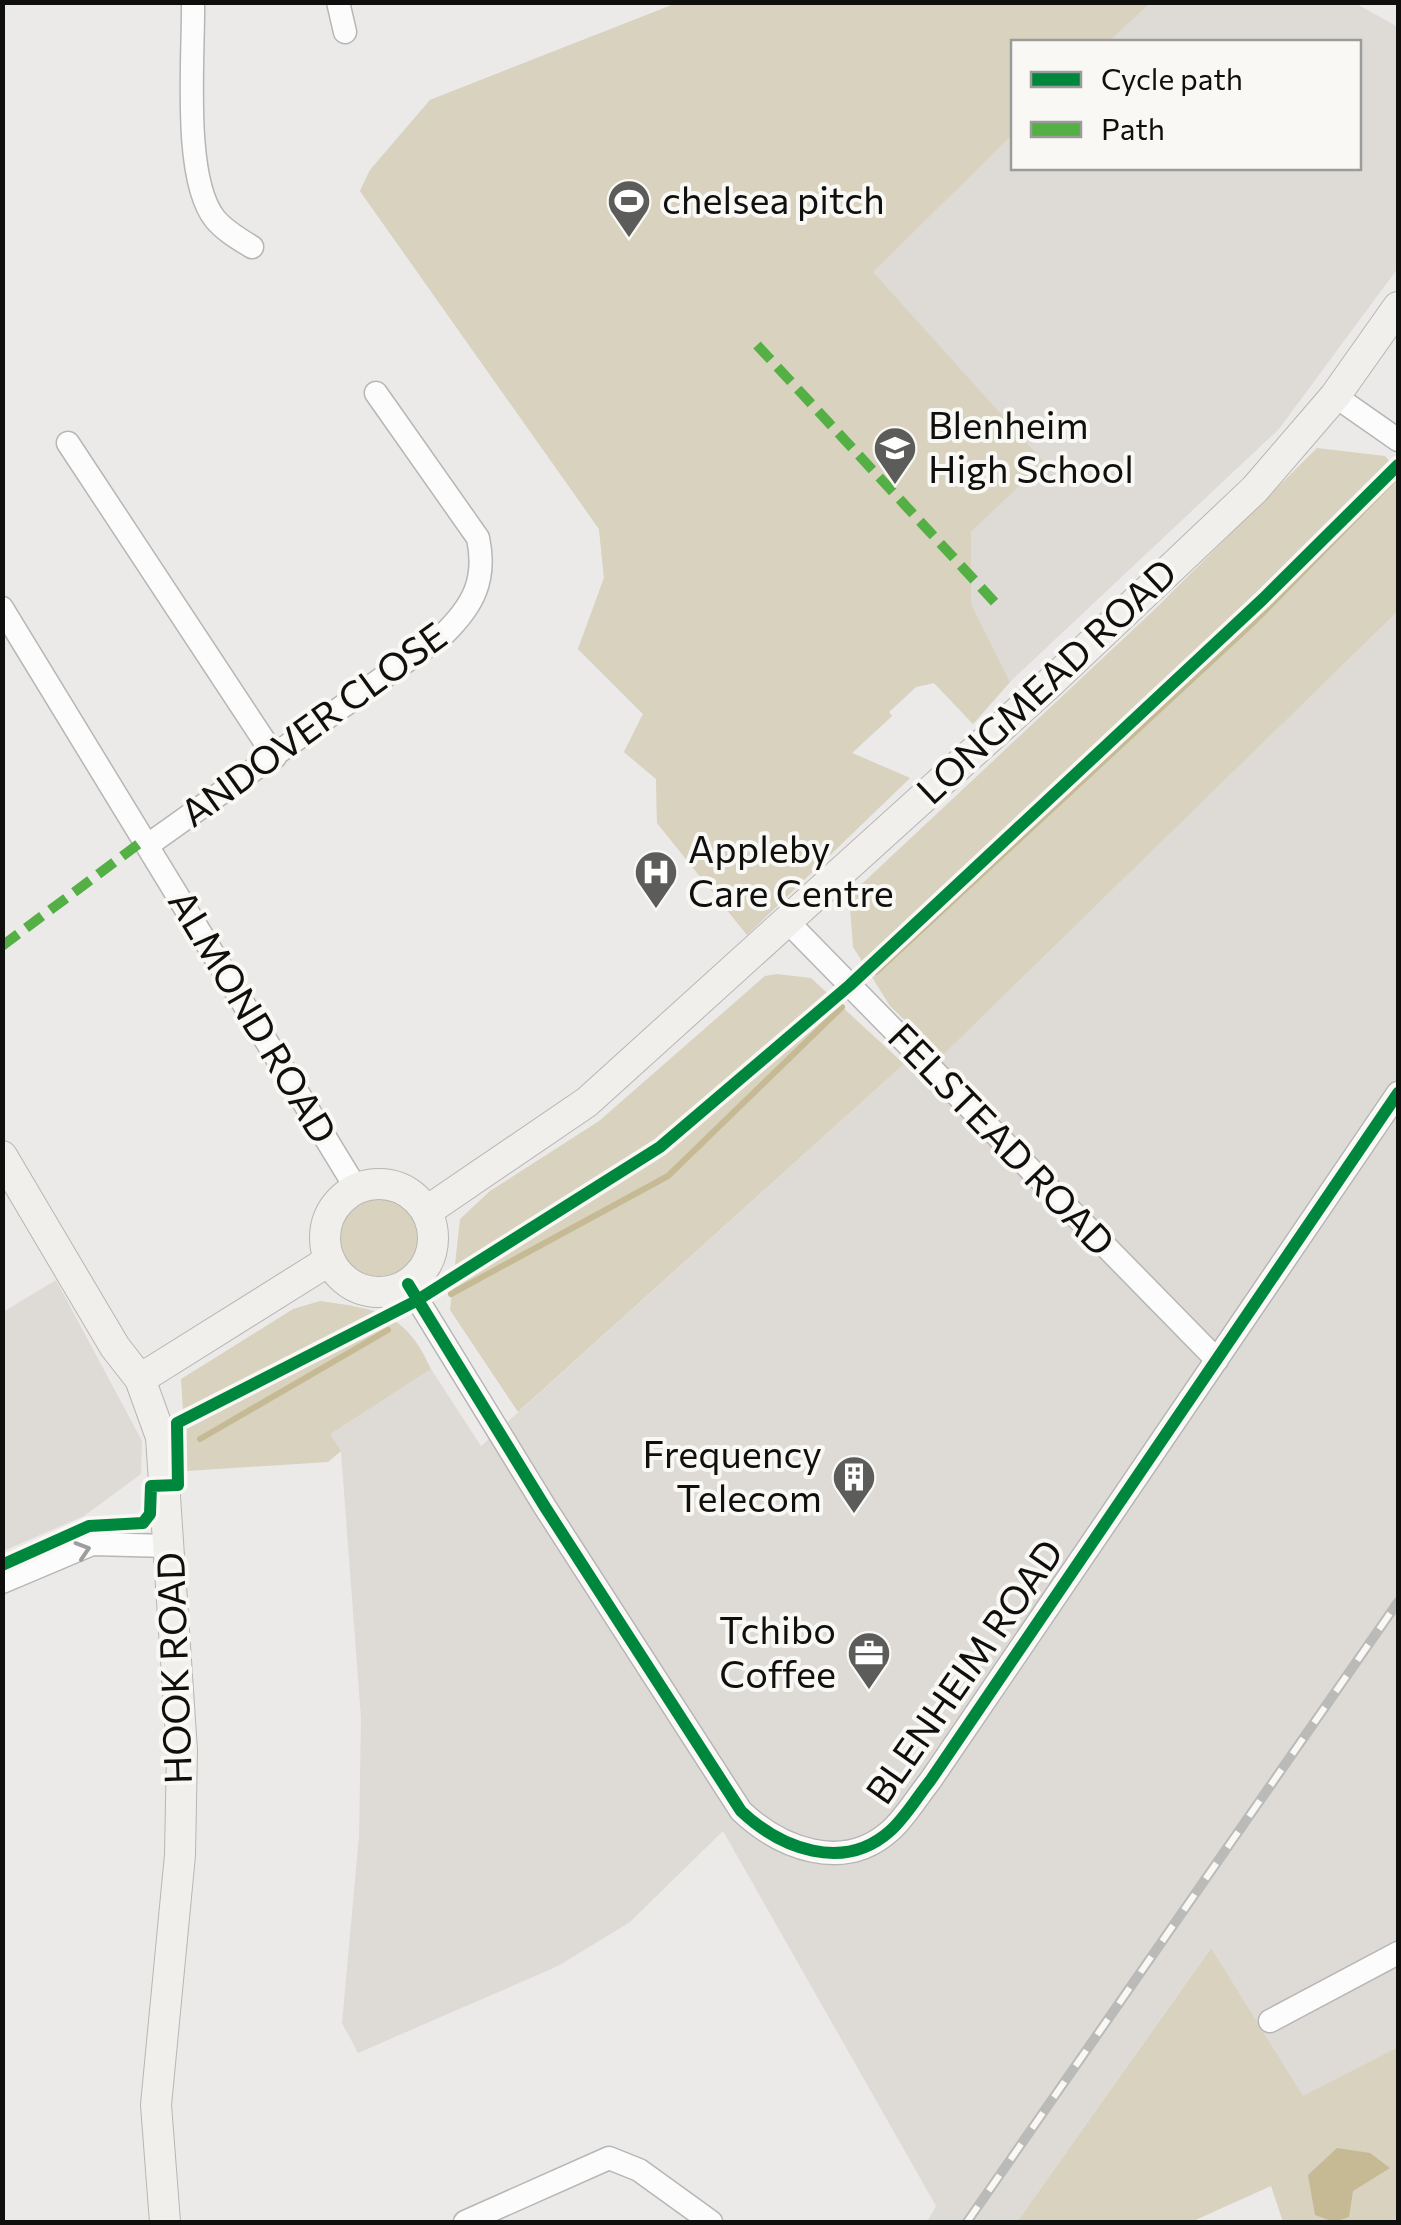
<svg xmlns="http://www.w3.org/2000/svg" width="1401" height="2225" viewBox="0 0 1401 2225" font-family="Commissioner,sans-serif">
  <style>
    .built { fill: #dedbd7; fill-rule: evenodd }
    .green { fill: #d8d2bf }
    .water { fill: #c5ba94 }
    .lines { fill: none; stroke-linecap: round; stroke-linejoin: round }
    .stream { stroke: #c5ba94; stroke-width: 6 }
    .street-casing { stroke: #b7b6b5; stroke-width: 25 }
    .secondary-casing { stroke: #b7b6b5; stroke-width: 32 }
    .street { stroke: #fcfcfc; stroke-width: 22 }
    .secondary { stroke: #f1efeb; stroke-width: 30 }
    .rail-casing { stroke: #babab9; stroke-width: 10 }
    .rail { stroke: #f9f8f5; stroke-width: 6; stroke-dasharray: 19; stroke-linecap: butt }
    .quiet { stroke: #54b044; stroke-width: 10; stroke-dasharray: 20 10; stroke-linecap: butt }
    .cycleway-casing { stroke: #f9f8f5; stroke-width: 19 }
    .cycleway { stroke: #00873e; stroke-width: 12 }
    .oneway { stroke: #9d9d9d }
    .labels { text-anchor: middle; stroke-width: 8; stroke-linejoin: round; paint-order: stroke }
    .poi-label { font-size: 38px; fill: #0f0f0e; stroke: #f9f8f5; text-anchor: start }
    .street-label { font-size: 38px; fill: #0f0f0e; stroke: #f9f8f5 }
  </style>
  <rect width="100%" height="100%" fill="#ebeae9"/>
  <path class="built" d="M1353,2L1398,27V268L1279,429L1010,682L973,724L934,683L916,687L889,712L892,716L852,753L910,778L747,935L657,823L656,779L624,752L643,714L578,649L604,578L599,529L360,191L370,170L430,100L677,3ZM1014,42H1358V168H1014Z
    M1398,611V2047L1303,2097L1210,1949L1017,2222H927L936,2206L723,1831L630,1922L558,1966L358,2053L342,2023L359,1836L361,1718L341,1452L329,1434L431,1369L481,1446L904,1064L942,1056Z
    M56,1280L142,1441L141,1474L84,1516L3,1551V1312Z"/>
  <path class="green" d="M677,3H1150L1108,42H1014L1013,134L873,272L1044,462L971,532V604L1010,682L973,724L934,683L916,687L889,712L892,716L852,753L910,778L747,935L657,823L656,779L624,752L643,714L578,649L604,578L599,529L360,191L370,170L430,100Z
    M1317,448L1385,456L1398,471V611L942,1056L890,1006L853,947L849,896L1152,612Z
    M777,974L811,978L904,1064L518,1412L450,1310L460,1219L490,1191L599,1121L765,976Z
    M332 1239a46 46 0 1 1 92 0a46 46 0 1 1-92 0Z
    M320,1301C377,1309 406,1312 431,1369L330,1434L341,1451L328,1462L187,1471L181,1379L293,1309Z
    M1211,1948L1303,2096L1398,2047V2222H1283L1271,2186L1191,2222H1017Z"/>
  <path class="water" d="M1337,2148L1370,2153L1390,2168L1353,2191L1349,2217L1334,2222L1315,2215L1308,2175Z"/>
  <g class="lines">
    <path class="stream" d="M876,972L1255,621L1398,475
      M451,1294L668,1176L842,1007
      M200,1439L388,1330"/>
    <g class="street-casing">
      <path id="street" d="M193,2C194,55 182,178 215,219C225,231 239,239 252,247
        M338,2L345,32
        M1335,396L1398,440
        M68,443L275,757
        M2,608L356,1188
        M148,845L443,635C473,606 487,580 478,538L376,393
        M786,920L1217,1360
        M408,1284L545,1507L741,1811C780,1848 843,1873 890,1831C905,1818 917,1797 930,1781L1398,1093
        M2,1582L92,1544L169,1546
        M1270,2021L1398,1953
        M465,2222L609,2158L639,2170L711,2222"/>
    </g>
    <g class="secondary-casing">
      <path id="secondary" d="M2,1156L115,1347L140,1379L161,1437L182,1750L180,1855L156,2105L165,2222
        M325 1238a54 54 0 1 1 108 0a54 54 0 1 1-108 0Z
        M427,1211L587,1102L1051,682L1255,489L1335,396L1398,307
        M140,1379L330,1260"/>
    </g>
    <use href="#street" class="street"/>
    <use href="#secondary" class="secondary"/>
    <g class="rail-casing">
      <path id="rail" d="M967,2222L1398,1602"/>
    </g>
    <use href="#rail" class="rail"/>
    <path class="quiet" d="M757,345L1001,609
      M2,946L144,840"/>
    <g class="cycleway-casing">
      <path id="cycleway" d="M408,1284L545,1507L741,1811C780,1848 843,1873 890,1831C905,1818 917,1797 930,1781L1398,1093
        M2,1565L89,1526L143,1523L150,1514L151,1486L178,1485L177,1423L416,1301L660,1147L850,985L1263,599L1398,465"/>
    </g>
    <use href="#cycleway" class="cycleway"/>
  </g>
  <defs><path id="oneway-chevron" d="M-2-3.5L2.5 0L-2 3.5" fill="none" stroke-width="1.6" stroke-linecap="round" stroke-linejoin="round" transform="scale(2.5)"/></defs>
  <use class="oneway" href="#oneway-chevron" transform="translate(83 1550) rotate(-18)"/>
  <defs>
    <g id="stadium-pin" transform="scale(2.25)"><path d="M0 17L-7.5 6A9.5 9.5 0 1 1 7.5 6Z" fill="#5c5c5b" stroke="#f9f8f5"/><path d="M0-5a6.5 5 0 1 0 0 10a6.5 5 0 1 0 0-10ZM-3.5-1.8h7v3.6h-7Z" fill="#fff"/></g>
    <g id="school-pin" transform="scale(2.25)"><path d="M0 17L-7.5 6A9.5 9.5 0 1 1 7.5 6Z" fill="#5c5c5b" stroke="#f9f8f5"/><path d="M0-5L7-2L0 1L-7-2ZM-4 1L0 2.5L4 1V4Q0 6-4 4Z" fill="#fff"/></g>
    <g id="hospital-pin" transform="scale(2.25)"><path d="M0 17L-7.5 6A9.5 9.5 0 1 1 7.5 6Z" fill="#5c5c5b" stroke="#f9f8f5"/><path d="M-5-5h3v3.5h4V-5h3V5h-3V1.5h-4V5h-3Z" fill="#fff"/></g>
    <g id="building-pin" transform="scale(2.25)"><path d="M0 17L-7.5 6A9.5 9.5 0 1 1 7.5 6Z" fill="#5c5c5b" stroke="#f9f8f5"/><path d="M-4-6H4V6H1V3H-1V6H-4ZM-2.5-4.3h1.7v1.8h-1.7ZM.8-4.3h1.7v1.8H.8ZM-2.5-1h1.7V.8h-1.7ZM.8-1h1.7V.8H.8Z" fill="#fff"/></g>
    <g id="office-pin" transform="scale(2.25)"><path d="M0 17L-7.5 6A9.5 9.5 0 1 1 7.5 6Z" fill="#5c5c5b" stroke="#f9f8f5"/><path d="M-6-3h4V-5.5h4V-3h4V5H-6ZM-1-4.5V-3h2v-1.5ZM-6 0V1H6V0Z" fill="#fff"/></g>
  </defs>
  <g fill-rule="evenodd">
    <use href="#stadium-pin" x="629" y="201"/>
    <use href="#school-pin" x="895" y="448"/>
    <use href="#hospital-pin" x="656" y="872"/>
    <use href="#building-pin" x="854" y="1477"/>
    <use href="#office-pin" x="869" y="1653"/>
  </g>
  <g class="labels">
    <g class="poi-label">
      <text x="662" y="214">chelsea pitch</text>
      <text x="928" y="439">Blenheim<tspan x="928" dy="44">High School</tspan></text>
      <text x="688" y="863">Appleby<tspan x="688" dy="44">Care Centre</tspan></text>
      <text x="822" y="1468" text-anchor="end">Frequency<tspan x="822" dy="44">Telecom</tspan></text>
      <text x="836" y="1644" text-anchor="end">Tchibo<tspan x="836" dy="44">Coffee</tspan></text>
    </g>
    <g class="street-label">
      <text transform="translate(1047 682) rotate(-43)" y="13">LONGMEAD ROAD</text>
      <text transform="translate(314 725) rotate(-36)" y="13">ANDOVER CLOSE</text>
      <text transform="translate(252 1017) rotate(59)" y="13">ALMOND ROAD</text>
      <text transform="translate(1001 1140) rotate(46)" y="13">FELSTEAD ROAD</text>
      <text transform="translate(175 1668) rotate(-92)" y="13">HOOK ROAD</text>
      <text transform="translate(965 1672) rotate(-55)" y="13">BLENHEIM ROAD</text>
    </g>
  </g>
  <rect width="1401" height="2225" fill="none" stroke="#0f0f0e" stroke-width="10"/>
  <rect x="1011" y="40" width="350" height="130" fill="#f9f8f5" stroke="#9b9b99" stroke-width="2.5"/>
  <rect x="1031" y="72" width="50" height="15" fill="#00873e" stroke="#9b9b99" stroke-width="2.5"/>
  <text x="1101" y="90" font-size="30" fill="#0f0f0e">Cycle path</text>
  <rect x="1031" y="122" width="50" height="15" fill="#54b044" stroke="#9b9b99" stroke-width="2.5"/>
  <text x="1101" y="140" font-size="30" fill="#0f0f0e">Path</text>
</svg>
